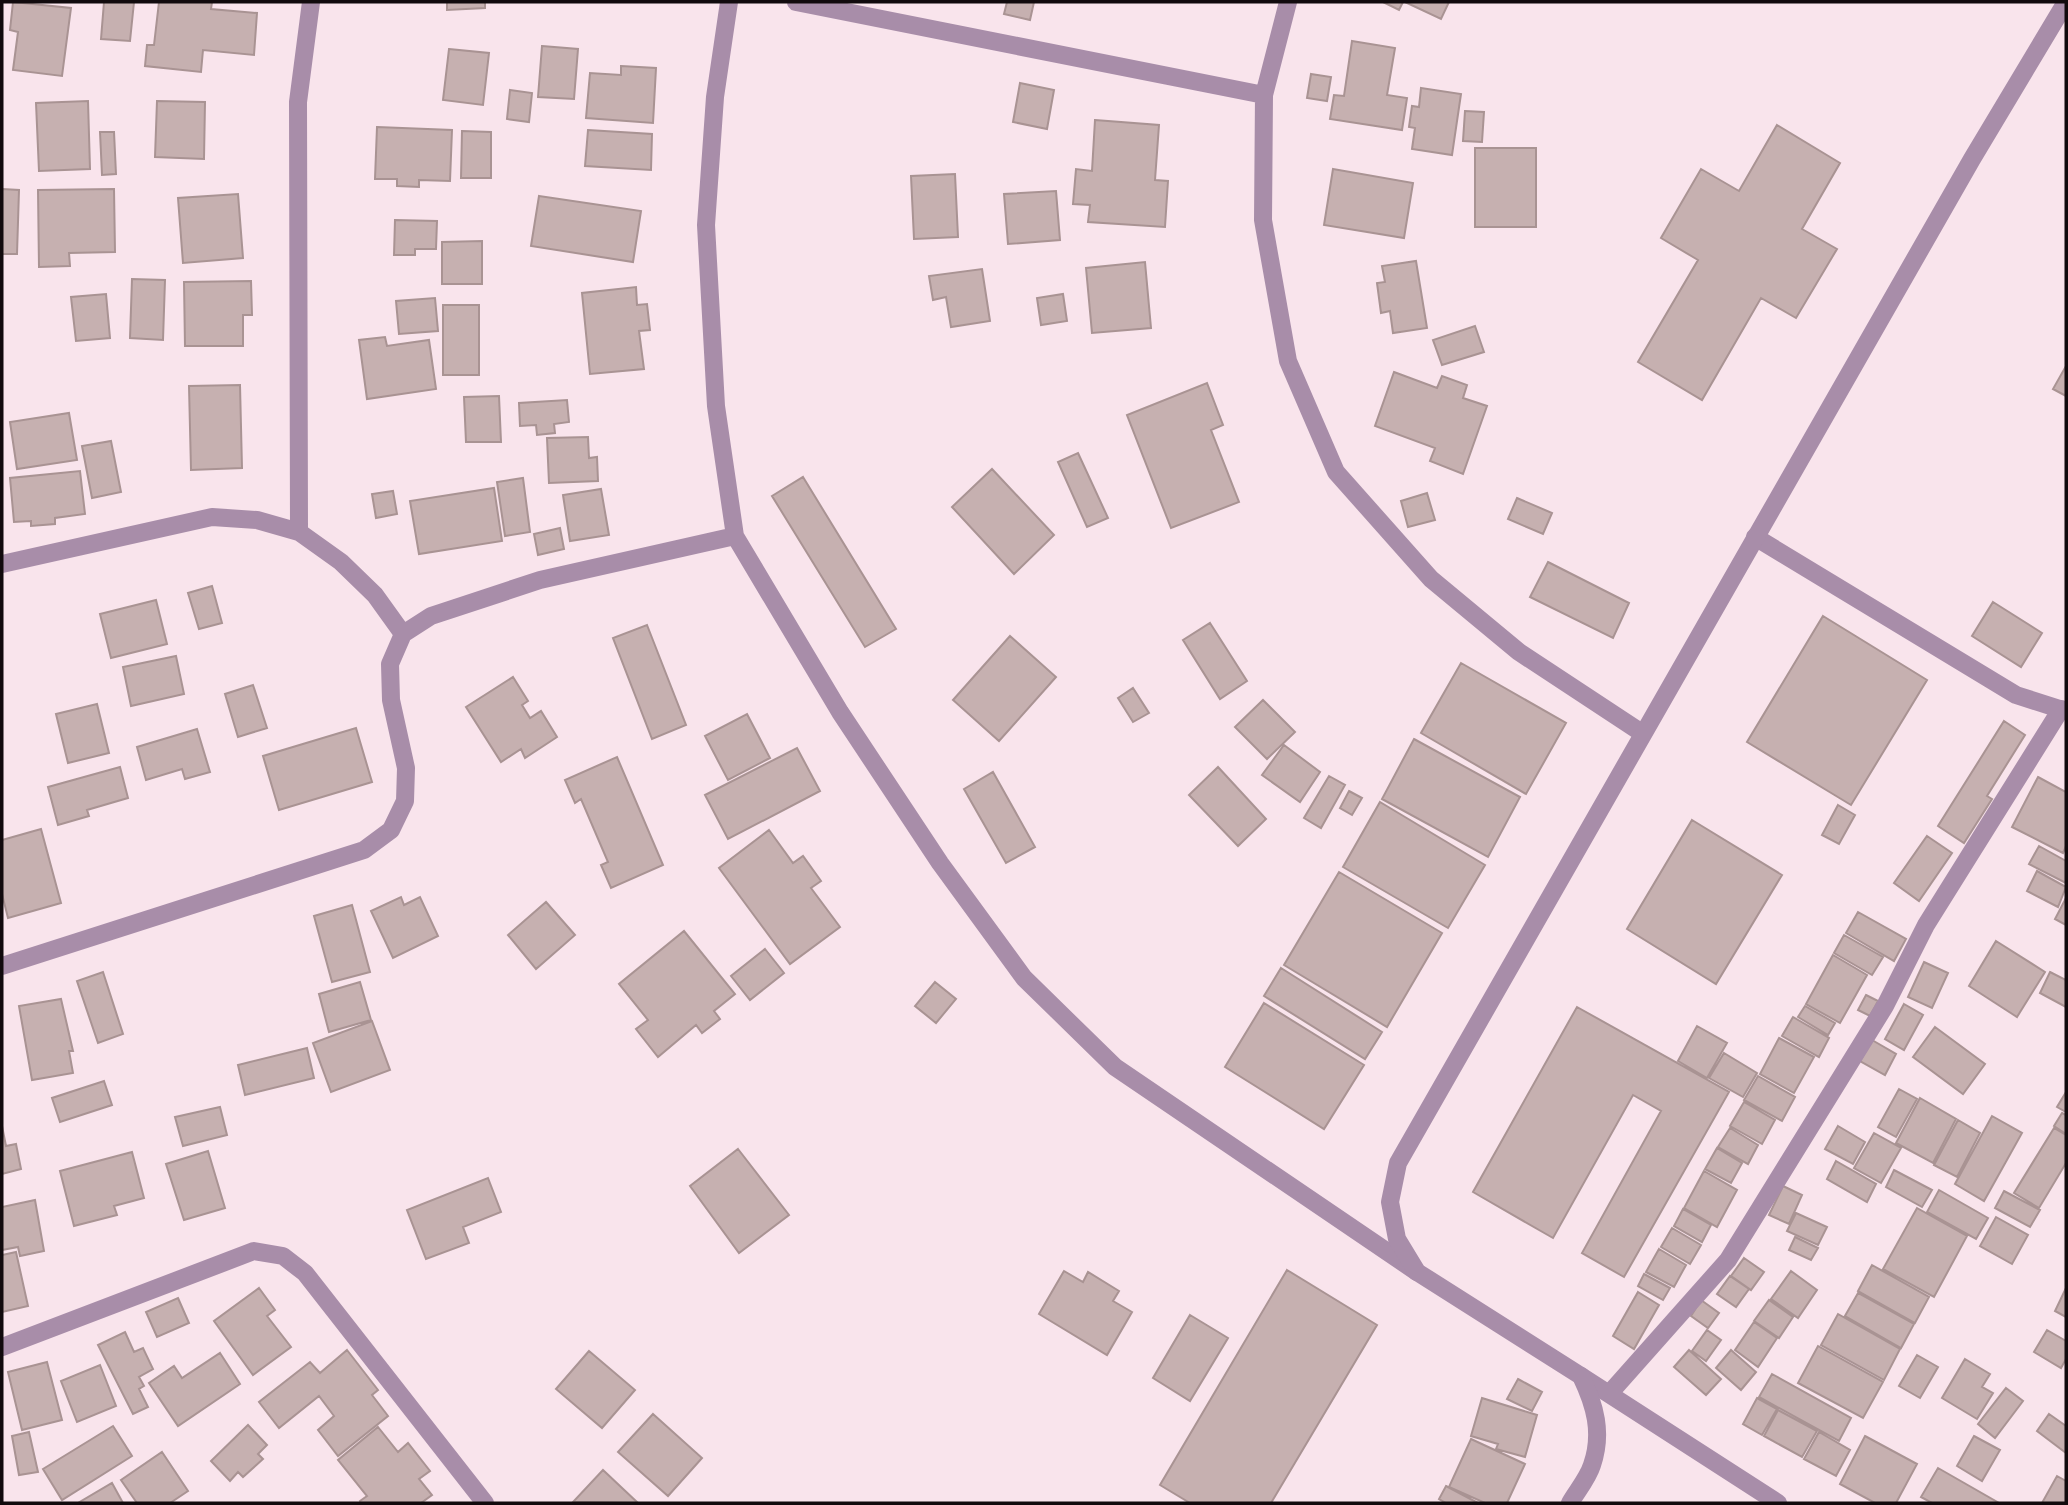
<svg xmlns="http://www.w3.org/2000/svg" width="2068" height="1505" viewBox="0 0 2068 1505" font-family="'Space Grotesk',sans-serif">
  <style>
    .building { fill: #c6b0b0; stroke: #a99393; stroke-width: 2 }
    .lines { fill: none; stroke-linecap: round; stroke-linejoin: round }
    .minor { stroke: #a88da9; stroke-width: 18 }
    .tertiary { stroke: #a88da9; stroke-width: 18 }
  </style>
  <rect width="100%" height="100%" fill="#f9e4ec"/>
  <path class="building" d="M13,2L71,8L62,76L13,70L18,32L10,30Z
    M104,2H134L130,41L101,39Z
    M159,2H212L211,9L257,13L254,55L203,50L201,72L145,66L147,45H154Z
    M447,2H485V8L447,10Z
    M1007,2H1034L1030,20L1004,14Z
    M1383,2H1403L1399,10Z
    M1405,2H1449L1441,19Z
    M1352,41L1395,48L1387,95L1407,98L1402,130L1330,119L1334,95L1344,96Z
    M542,46L578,49L574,99L538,97Z
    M449,49L489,53L483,105L443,100Z
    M621,66L656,68L653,123L586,118L590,73L621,75Z
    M1311,74L1331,77L1327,101L1307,98Z
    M1020,83L1054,90L1047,129L1013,122Z
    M1421,88L1461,94L1452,155L1412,149L1415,128L1409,127L1412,106L1419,107Z
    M510,90L532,93L529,122L507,119Z
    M88,101L90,169L39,171L36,103Z
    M157,101L205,102L204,159L155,157Z
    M1465,111L1484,112L1482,142L1463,141Z
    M1095,120L1159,125L1155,180L1168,181L1165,227L1088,222L1090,205L1073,204L1076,169L1092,171Z
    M1777,125L1840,163L1802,229L1837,249L1796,318L1761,298L1702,400L1638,362L1698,260L1661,238L1701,169L1739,191Z
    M377,127L452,130L450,181L419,180V187L397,186V179H375Z
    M588,130L652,134L651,170L585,166Z
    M462,131L491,132V178H461Z
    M100,132H114L116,174L102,175Z
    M1475,148H1536V227H1475Z
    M1333,169L1413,183L1404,238L1324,225Z
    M955,174L958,237L914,239L911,176Z
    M2,189L19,190L17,254H2Z
    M114,189L115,252L69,253L70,266L39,267L38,190Z
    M1056,191L1060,240L1008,244L1004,194Z
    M238,194L243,258L183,263L178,198Z
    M539,196L641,211L633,262L531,246Z
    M395,220L437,221L436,249H415V255H394Z
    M482,241V284H442V242Z
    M1416,261L1427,328L1393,333L1390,311L1381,313L1377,283L1385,282L1382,266Z
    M1145,262L1151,328L1092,333L1086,268Z
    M982,269L990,321L951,327L946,297L933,300L929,276Z
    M132,279L165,280L163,340L130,338Z
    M251,281L252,315H243V346H185L184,282Z
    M636,287L637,305L647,304L650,330L639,331L644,369L590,374L582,293Z
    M106,294L110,338L76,341L71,297Z
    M1063,294L1067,321L1041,325L1037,298Z
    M435,298L438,331L399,334L396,301Z
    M443,305H479V375H443Z
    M1475,326L1484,352L1442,365L1433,340Z
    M385,337L387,346L429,340L436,389L367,399L359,340Z
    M2066,366V396L2053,389Z
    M1394,372L1437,388L1442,376L1467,385L1463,398L1487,406L1463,474L1430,461L1435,448L1375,426Z
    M1207,383L1223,425L1211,430L1239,502L1171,528L1127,415Z
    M240,385L242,468L191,470L189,386Z
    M499,396L501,442H466L464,397Z
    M567,400L569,422L554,424L555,433L537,435L536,425L520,426L519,403Z
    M69,413L77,460L17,469L10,422Z
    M588,437L589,458L597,457L598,481L549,483L547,438Z
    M111,441L121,492L92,498L82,446Z
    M1078,453L1108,518L1087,527L1058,462Z
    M992,469L1054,535L1014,574L952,507Z
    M80,471L85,514L55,518V524L31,526V521L14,522L10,478Z
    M803,477L896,629L865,647L772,496Z
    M523,478L530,532L505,536L497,482Z
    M494,488L502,541L419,554L410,501Z
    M601,489L609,535L570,541L563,495Z
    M393,491L397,514L376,518L372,494Z
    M1427,493L1435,520L1408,527L1401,501Z
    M1517,498L1552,513L1543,534L1508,519Z
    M560,528L564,549L538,555L534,534Z
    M1548,562L1629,603L1613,638L1530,597Z
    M212,586L222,623L199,629L188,593Z
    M156,600L167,644L111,658L100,614Z
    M1993,602L2042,633L2021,667L1972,636Z
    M1823,616L1927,680L1851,805L1747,742Z
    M1210,623L1247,681L1220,699L1183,640Z
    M647,625L686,725L652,739L613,638Z
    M1010,636L1056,677L999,741L953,700Z
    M176,656L184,694L131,706L123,667Z
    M1461,663L1566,723L1526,794L1421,733Z
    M513,677L528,701L522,705L530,718L541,711L557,737L525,758L521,749L501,762L466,707Z
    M253,685L267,728L238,737L225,694Z
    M1133,688L1149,713L1133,722L1118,698Z
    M1263,700L1295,732L1267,759L1235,727Z
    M97,704L109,753L68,763L56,714Z
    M747,714L770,758L728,780L705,736Z
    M2004,721L2025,735L1987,796L1992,799L1964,843L1938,826Z
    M356,728L372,782L279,810L263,756Z
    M197,729L210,772L185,779L182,769L146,780L137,747Z
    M1414,739L1520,797L1488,857L1382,799Z
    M1284,745L1320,772L1300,802L1262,775Z
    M797,748L820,791L728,839L705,795Z
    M617,757L663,865L611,888L601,865L608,862L581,799L575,803L565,780Z
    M120,767L128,798L87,810L89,816L58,825L48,787Z
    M1218,767L1266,819L1238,846L1189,795Z
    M993,772L1035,847L1006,863L964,789Z
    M1329,776L1345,785L1321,828L1304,818Z
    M2038,777L2066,792V846L2063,853L2012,827Z
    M1349,791L1362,798L1352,815L1340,808Z
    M1380,802L1485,865L1448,928L1343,867Z
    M1838,805L1855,815L1839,844L1822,835Z
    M1692,820L1782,875L1716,984L1627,929Z
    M41,829L61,903L8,918L2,894V840Z
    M769,830L793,863L803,856L821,881L811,888L840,927L790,964L719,868Z
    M1927,836L1952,853L1919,901L1894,883Z
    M2039,846L2066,861V883L2029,864Z
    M2037,871L2066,887L2058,907L2027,891Z
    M1339,872L1442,933L1387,1027L1284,965Z
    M401,897L404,905L420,897L438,936L393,958L371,911Z
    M2066,898V925L2055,919Z
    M546,902L575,935L536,969L508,935Z
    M352,905L370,972L332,982L314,916Z
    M1858,912L1906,939L1894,961L1846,933Z
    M684,931L735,994L714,1011L720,1019L702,1033L696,1025L658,1057L636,1029L648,1020L619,984Z
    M1844,935L1883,957L1872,975L1834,953Z
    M1996,941L2045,972L2017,1017L1969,986Z
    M765,949L784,973L750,1000L731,976Z
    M1833,955L1867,975L1840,1023L1806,1004Z
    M1924,962L1948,973L1932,1008L1908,997Z
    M1281,968L1382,1032L1365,1059L1264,996Z
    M103,972L123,1034L98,1043L77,981Z
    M2050,972L2066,980V1007L2040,993Z
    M360,982L371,1020L329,1032L319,994Z
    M935,982L956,999L936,1023L915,1006Z
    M1866,995L1878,1001L1870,1016L1858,1010Z
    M61,999L73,1051H69L73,1073L32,1080L19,1006Z
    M1264,1003L1364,1065L1324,1129L1225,1067Z
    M1904,1004L1923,1015L1904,1050L1885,1039Z
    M1805,1006L1835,1023L1828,1035L1798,1017Z
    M1577,1007L1729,1092L1624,1277L1582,1253L1661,1111L1633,1095L1553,1238L1473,1192Z
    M1793,1017L1829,1038L1819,1057L1782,1036Z
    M372,1021L390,1070L331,1092L313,1043Z
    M1697,1026L1727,1043L1707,1078L1678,1061Z
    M1935,1027L1985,1064L1963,1094L1913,1057Z
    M1779,1038L1814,1057L1794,1093L1760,1074Z
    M1872,1040L1896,1054L1885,1075L1860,1061Z
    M307,1048L314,1078L245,1095L238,1065Z
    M1724,1053L1757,1073L1743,1097L1709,1078Z
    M1758,1076L1795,1097L1782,1121L1744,1100Z
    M104,1081L112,1105L60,1122L52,1098Z
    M1899,1089L1917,1099L1896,1137L1878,1127Z
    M2066,1092V1112L2057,1107Z
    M1920,1098L1956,1119L1933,1163L1896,1143Z
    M1744,1102L1775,1120L1762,1144L1730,1126Z
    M220,1107L227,1135L183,1146L175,1117Z
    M2062,1113L2066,1115V1134L2054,1126Z
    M1992,1116L2022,1133L1984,1201L1955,1184Z
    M1958,1120L1980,1133L1957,1177L1934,1165Z
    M2,1126L6,1146L16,1144L21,1169L2,1174Z
    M1838,1126L1865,1142L1853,1164L1825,1149Z
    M1730,1128L1758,1145L1748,1164L1718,1147Z
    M2054,1128L2066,1135V1163L2039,1208L2014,1193Z
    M1874,1133L1901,1148L1881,1183L1854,1168Z
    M1717,1148L1742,1163L1731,1183L1705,1169Z
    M738,1149L789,1215L739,1253L690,1186Z
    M208,1151L225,1208L184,1220L166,1164Z
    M132,1152L144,1198L114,1206L117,1215L74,1226L60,1171Z
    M1836,1161L1876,1184L1867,1202L1827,1179Z
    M1894,1170L1932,1190L1922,1207L1886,1187Z
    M1704,1171L1737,1190L1717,1227L1684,1208Z
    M488,1178L501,1212L463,1227L469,1243L426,1259L407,1210Z
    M1783,1186L1802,1195L1789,1224L1769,1215Z
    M1939,1190L1988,1218L1976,1239L1927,1212Z
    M2004,1191L2040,1210L2030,1227L1995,1208Z
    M35,1200L44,1251L20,1256L18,1247L2,1250V1207Z
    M1917,1208L1967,1236L1934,1297L1883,1269Z
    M1683,1209L1711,1225L1702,1242L1674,1226Z
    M1796,1213L1827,1227L1818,1245L1787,1231Z
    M1996,1217L2028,1235L2012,1264L1980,1246Z
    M1672,1228L1701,1245L1690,1264L1661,1247Z
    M1795,1237L1818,1248L1811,1260L1789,1250Z
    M1659,1249L1686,1265L1674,1287L1646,1272Z
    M16,1252L28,1306L2,1312V1255Z
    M1744,1258L1764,1272L1751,1290L1731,1276Z
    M1872,1265L1929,1297L1915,1323L1858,1291Z
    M1287,1270L1377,1325L1271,1503H1190L1160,1485Z
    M1064,1271L1083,1282L1088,1272L1119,1291L1113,1301L1132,1312L1107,1355L1039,1314Z
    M1791,1271L1817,1290L1798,1318L1771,1299Z
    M1644,1274L1670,1288L1663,1300L1638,1286Z
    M1730,1276L1749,1289L1736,1307L1717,1294Z
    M259,1288L275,1310L267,1316L291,1347L253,1375L214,1321Z
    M2066,1288V1317L2055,1311Z
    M1638,1292L1659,1305L1634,1349L1613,1336Z
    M1858,1293L1914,1324L1901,1348L1845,1316Z
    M178,1298L189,1323L157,1337L146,1312Z
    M1701,1300L1719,1313L1708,1328L1691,1316Z
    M1769,1300L1793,1317L1779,1338L1754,1321Z
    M1838,1314L1900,1349L1884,1380L1821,1345Z
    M1190,1315L1228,1338L1190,1401L1153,1378Z
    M1754,1322L1777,1338L1758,1367L1735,1350Z
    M1707,1330L1721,1340L1706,1361L1692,1351Z
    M2047,1330L2066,1341V1359L2061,1368L2034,1352Z
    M125,1332L134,1352L143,1348L153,1369L139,1377L144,1386L139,1389L148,1407L133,1414L98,1345Z
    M1818,1346L1883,1382L1863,1418L1798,1383Z
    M347,1350L378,1390L372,1395L388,1416L338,1456L318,1430L334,1416L319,1396L279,1428L259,1402L310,1362L320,1373Z
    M1689,1350L1721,1379L1706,1395L1674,1367Z
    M1731,1350L1756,1372L1741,1390L1716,1368Z
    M589,1351L635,1390L602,1428L556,1389Z
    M220,1353L240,1384L178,1426L149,1383L174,1366L182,1378Z
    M1917,1355L1938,1367L1920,1398L1899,1386Z
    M1965,1359L1990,1374L1982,1387L1993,1393L1977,1419L1942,1398Z
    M47,1362L62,1420L22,1430L8,1372Z
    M100,1365L116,1406L77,1422L61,1381Z
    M1772,1374L1851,1418L1839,1441L1759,1397Z
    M1518,1379L1542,1392L1532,1411L1507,1399Z
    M2006,1388L2023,1401L1995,1438L1978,1424Z
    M1482,1398L1537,1415L1525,1457L1496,1449L1498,1444L1471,1436Z
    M1757,1398L1777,1409L1762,1435L1743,1424Z
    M1778,1410L1817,1431L1802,1457L1764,1436Z
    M653,1414L702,1458L668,1496L618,1452Z
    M2049,1414L2066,1426V1453L2037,1431Z
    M248,1425L267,1445L258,1454L263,1459L243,1477L238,1472L230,1481L211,1461Z
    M113,1426L132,1456L62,1500L43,1469Z
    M378,1427L398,1452L408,1443L430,1471L419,1479L432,1495L421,1503H361L360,1501L367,1496L338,1460Z
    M29,1432L38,1472L19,1475L12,1436Z
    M1819,1432L1850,1450L1836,1476L1804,1459Z
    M1865,1436L1917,1464L1896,1503H1875L1840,1484Z
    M1974,1436L2000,1450L1982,1481L1957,1466Z
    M1471,1439L1525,1464L1507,1503H1485L1449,1487Z
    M162,1452L188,1491L170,1503H137L121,1480Z
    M1938,1468L1999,1503H1932L1921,1497Z
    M603,1470L638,1503L573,1502Z
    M2057,1476L2066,1481V1503H2042Z
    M112,1483L123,1503H78Z
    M1446,1486L1478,1503H1446L1439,1499Z"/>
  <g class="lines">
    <path class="minor" d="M729,2L715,97L706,225L716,406L735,536L840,712L940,863L1024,978L1115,1067L1417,1272
      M796,2L1264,95
      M1288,2L1264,95L1263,220L1288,361L1336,472L1431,579L1519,652L1642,733
      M299,532L298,102L311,2
      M1755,537L2016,695L2066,711
      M2,564L212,517L257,520L299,532L341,562L375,595L403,634
      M2,966L364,850L391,830L405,801L406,768L391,700L390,664L403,634L431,616L540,580L735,536
      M2,1347L254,1251L283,1256L305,1273L485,1503
      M1581,1376L1778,1503
      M1609,1394L1728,1260L1885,1006L1926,925L2061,709"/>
    <path class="tertiary" d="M1570,1503C1577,1491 1588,1478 1592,1465C1603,1433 1595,1405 1581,1376L1417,1272L1397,1239L1390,1202L1398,1163L1972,159L2066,2"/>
  </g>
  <rect width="2068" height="1505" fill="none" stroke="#110a0d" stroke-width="7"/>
</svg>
